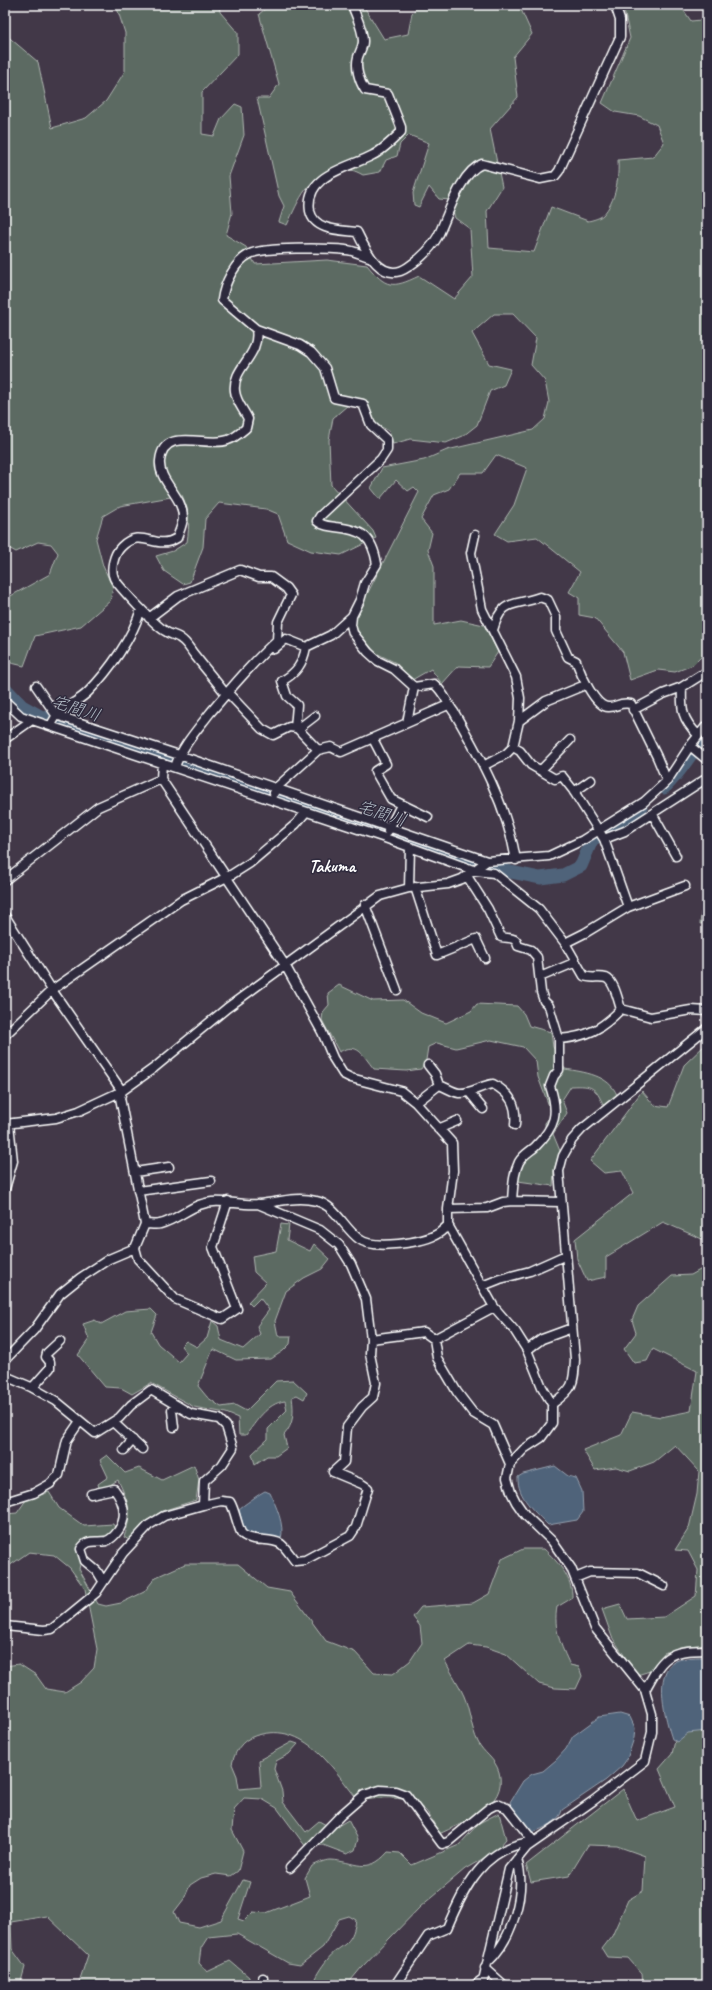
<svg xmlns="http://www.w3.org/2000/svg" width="712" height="1990" viewBox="0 0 712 1990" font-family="Caveat,'Klee One',sans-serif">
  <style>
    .green { fill: #5c6b62; stroke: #aeb5b0 }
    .water { fill: #4f637a; stroke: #95a1af }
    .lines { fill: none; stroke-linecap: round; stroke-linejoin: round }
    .river { stroke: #4f637a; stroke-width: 13 }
    .minor-casing { stroke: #fff; stroke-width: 11 }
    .minor { stroke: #2f2a3d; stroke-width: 8 }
    .labels { text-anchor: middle; stroke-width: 3; stroke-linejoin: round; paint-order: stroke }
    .water-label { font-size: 17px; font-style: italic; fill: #b0b9c3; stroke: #2f2a3d }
    .quarter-label { font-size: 18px; font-weight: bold; fill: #fff; stroke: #2f2a3d }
  </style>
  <rect width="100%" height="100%" fill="#423848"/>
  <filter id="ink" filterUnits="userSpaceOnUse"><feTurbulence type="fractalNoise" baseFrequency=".025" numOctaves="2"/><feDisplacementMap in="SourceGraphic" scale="8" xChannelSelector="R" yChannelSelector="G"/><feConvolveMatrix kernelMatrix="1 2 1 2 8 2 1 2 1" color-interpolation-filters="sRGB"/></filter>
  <g filter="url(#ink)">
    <path class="green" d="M116,5H219L220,12L238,33V54L202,92V134L214,136L221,119L235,104L242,107L244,135L229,176L232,213L226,235L246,247L255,264L327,260L367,265C386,288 392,289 419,276L454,299L473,277L470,229L455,218L450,200L439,199L429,187L419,207L414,205L413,193L429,143L409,135L400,144L397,156L386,160L380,172L363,175C354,170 350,169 340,170C308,173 299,200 287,225L279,222L284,206L279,196L257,98H269L279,84L259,14L270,5H363L384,39L408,34L412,13L419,5H519L532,34L513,57L518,97L490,129L502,187L487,211L489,248L534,252L551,207L588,221C593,220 600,218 603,215C616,201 619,178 618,160L653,157L664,143L657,125L639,116L615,112L602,103L630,38L623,5H680L691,21L701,20L707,12V651L693,665L675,672L658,670L630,680L623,652L595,618L579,615V598L569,592L580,572L537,537L507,541L495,534L514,505L527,468L496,455L483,473H460L449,489L434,495L421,519L432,533L428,550L434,566V625L461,620L484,625L498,652L488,667L458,666L442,684L431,669L412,680L396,663L376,653L360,634L353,622L419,492L414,487L408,491L396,480L380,499L371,488L382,468L424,460L447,450L533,430L545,419L549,402L545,381L531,365L536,338L513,314H494L472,333L489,364L511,369L504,385L490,391L477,425L463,436L446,443L410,439L393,444L389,431L374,423L367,401L348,405L333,418L329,440L331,485L373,531L376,538L341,555L311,551L287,540L278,514L266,509L219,503L205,519L203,547L190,582L183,584L164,571L156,556L173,551L187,542C190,524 189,511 182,495L120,506L103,516L96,539L103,566L113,588L110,601L81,626L35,636L24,666L7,662L5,655V607L7,598L50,574L58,553L51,544L38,542L16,552L5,546V34L38,62L52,128L86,118L106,101L125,71V33Z
      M707,895V923L700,924L703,897Z
      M339,985L373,1001L403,1000L421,1013L446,1023L471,1011L477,1004L517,1006L524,1014L529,1026L551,1032L553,1047L565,1069C584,1072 609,1075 617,1095L604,1106C595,1087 593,1085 571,1086L562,1100L567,1113L553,1134L560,1151L554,1170L553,1186L518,1181C523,1157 529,1154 546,1138L545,1123L552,1114L538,1077L536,1061L523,1047L491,1040L456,1048L437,1043L428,1047L426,1060L421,1069L406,1071L374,1069C362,1054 358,1042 339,1052L322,1020L323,1012L329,1005L328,993Z
      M707,1043V1238L702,1239L663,1222L606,1257V1277L587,1281L577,1259L575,1239L633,1193L622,1171L604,1173L590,1161L642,1091L654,1105L668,1107L684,1065Z
      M281,1224L289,1225L287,1240L310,1251L314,1244L330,1259L322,1269L304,1278L286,1291L275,1321L278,1336H291L290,1344L283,1351L271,1359L236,1360L213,1349L198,1386L207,1397L221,1407L235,1405L246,1411L276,1381L293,1380L307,1393L304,1399L297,1395L292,1397C294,1412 294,1424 284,1435L287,1448L276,1456H267L255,1464L252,1454L268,1439V1429L287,1410L285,1401C267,1403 256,1422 246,1435H239L238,1418L226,1413L194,1407L151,1383L132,1394L121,1388L105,1387L78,1355L89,1339L83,1324L95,1320L101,1324L125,1311L151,1309L157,1315L151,1332L158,1344L179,1362L187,1353L181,1346L186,1341L197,1347L207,1338L212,1321L218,1326L221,1340L243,1349L260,1334L257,1326L269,1310L260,1298L252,1306L248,1302L266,1283L254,1272L252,1256L276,1251Z
      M707,1266V1644L680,1647L664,1653L650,1671L637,1675L612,1637L602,1609L620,1604L627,1619L664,1617L696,1596L698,1570L688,1551L675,1550L689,1528L697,1494L699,1471L675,1445L654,1462L630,1471L616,1467L595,1470L583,1450L621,1435L632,1412L661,1417L691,1411L697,1371L653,1349L647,1361L634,1363L624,1349L636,1333L632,1320L638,1306L672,1276L691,1275Z
      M107,1455L125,1473L139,1468L162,1480L194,1465L199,1480L196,1500L162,1511L145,1522L129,1540L124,1537C133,1512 129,1504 118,1480L100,1491L98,1484L108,1477L100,1460Z
      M49,1492L59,1508L84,1526L113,1524L117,1531L83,1551L79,1569L98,1604L106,1606L121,1603L144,1592L156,1577L185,1564H238L267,1588L290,1592L326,1641L355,1652L374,1673L393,1674L410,1661L422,1643L420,1626L413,1617L421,1607L473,1603L489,1594L502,1559L523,1549H544C558,1562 573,1578 572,1598L557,1607C553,1628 561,1646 570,1665L579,1667L582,1676L576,1689L555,1688L539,1684L506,1654L486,1647L469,1645L445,1661C451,1673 459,1684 464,1696C470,1710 471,1728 478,1742C483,1753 495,1758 499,1772C509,1806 462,1823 439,1834C435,1827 431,1816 425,1810C405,1794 383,1797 359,1801C334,1771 308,1724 262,1734C245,1737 236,1747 232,1764L237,1776L239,1789L261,1787L259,1760L292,1742L298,1744L289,1754L276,1761L274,1769L282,1791L283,1802L306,1832L319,1821L333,1829L348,1820L358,1839L355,1850L347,1854L323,1845L306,1847L277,1808L262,1799L244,1798L234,1809L232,1830L243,1851L238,1871L231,1876L216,1874L201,1878L190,1885L184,1899L174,1912L179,1923L199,1927L221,1920L243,1880L250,1882L238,1919L244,1921L253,1912L266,1913L310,1896L305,1878L312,1866C317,1864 324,1860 330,1860C355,1861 367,1876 388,1852L400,1853L412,1865L459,1845L479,1823L499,1813L506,1839L496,1851L465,1869L420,1907L361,1968L347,1985H312C315,1977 321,1967 327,1960C340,1943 352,1948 356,1920L349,1916L339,1919L323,1947L300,1965L288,1963L237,1934L208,1937L201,1948L199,1963L207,1972L230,1961L249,1977V1985H78L88,1955L47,1916L11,1922L12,1949L25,1967L20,1985H5V1666L19,1664L36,1675L46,1689L65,1692L81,1682L94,1668L97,1649L85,1589L70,1568L54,1555L29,1552L9,1566L5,1564V1514L17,1513L26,1500Z
      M707,1714V1985H643L642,1974L628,1958L607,1957L602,1949L612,1936L628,1900L643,1891L645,1856L617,1846L588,1845L569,1876L531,1882L526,1865L623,1789L637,1821L675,1807L659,1769L672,1754L679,1723Z"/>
    <path class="water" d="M555,1466L568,1476L576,1478L582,1491L583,1512L577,1520L548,1525C535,1512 517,1497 518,1477L523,1474Z
      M265,1491L270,1493C276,1506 285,1525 281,1539L253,1535L244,1530L239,1509C241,1507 262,1492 265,1491Z
      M707,1657V1731L688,1733L677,1742L672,1739C666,1721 652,1672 676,1661C685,1657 697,1657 707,1657Z
      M620,1714L630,1717L635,1728L634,1738L627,1759L622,1766L606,1780L562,1810C560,1821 543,1829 533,1832C523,1826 514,1813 510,1802L523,1781L532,1774L543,1771L556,1760L566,1749L573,1736L599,1717Z"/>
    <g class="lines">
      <path class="river" d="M5,688L22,706L40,716L171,757L323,813L491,868L540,878L563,875L581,866L592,840L641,807
        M664,788C681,773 692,751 707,733"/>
      <g class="minor-casing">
        <path id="minor" d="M352,5C356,16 363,29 363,41C363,47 360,51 358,57C355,67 359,81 365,90L388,94L401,127V132C393,140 383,150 373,155C349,168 304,174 310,211C314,231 341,230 357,232C366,251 382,285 408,267C420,259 431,249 438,236C448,216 460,172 482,164L540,179L555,176L559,171L620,37V20L615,5
          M369,257C362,255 353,250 346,250C329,248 263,247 250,254C235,261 224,284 222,300L256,329L300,345L311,352L325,368L334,398L363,404L371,425L387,440V450L381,459L320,516L317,521C322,526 329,526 335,527C362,530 372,535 377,564L365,583L360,600L352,616L351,625L353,633L368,652L378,661L394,669L414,687
          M475,535L471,553L482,609L516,677L520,698L519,721L513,747L506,754L485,765
          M149,618L178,596L240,570L259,577H271L286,588L291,595L278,622L277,640C253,662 232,687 210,713C197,730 182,746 175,767
          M493,630C502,598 513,607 540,597L548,600L556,617V631L568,657L576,661C580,672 595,708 609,707C618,707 618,702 631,704L657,757L667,781
          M274,649L286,639L306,647L331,635L352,616
          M36,686L56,715L179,755L487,861
          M414,687L434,684C444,692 447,703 454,712C481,759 507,806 516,860
          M227,692L262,729L273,735L289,727L297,728L318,750
          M226,694C215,680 204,667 193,653C190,649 186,642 181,639C177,635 170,635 165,631C156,626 118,586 114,578C110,569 114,554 121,547C142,526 155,552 177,538C179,532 183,524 183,517C183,496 158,481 160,461C163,425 207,448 228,440C235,438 240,433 246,428L248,419C244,410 236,402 235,391C232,367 261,356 256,329
          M5,701L21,716L32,720L385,838L476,871L494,873L539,909L565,943L584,976C591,979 599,976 606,978C615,982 618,1001 621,1009L651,1017L691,1010L707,1011
          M633,710L663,694L682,687
          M519,721L546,701L585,685
          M407,723L414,687
          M51,726C58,707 75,705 88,692C109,671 133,637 141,609
          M295,728L297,705L287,696L282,681C296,673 303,664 306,647
          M298,729L315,716
          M698,735C682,719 681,710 682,687L701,675
          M5,739L32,720
          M373,739L386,764L375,771L391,799L428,817
          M690,746L707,760
          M513,747L520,751L531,765L555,779L562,776L573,790L604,839L628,907
          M162,763L161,779L285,965L322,1032L333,1058L343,1074L351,1078L401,1091L416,1103L452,1143L453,1171L448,1209V1225L494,1307L515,1331L527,1350L542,1387L552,1404V1423L541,1438L524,1449L510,1464L507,1478L511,1492L516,1502L525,1515L552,1541L571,1568L595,1628L645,1690L652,1714V1732L645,1761L593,1801L527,1847L509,1869L482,1985
          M541,770L570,740
          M574,792L591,780
          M274,793L276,788L318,750L331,747L341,752L448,705
          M653,815L676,856
          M388,831L401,805
          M604,839L625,831L707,778
          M467,876L488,909L501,937C509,939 516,936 518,946L531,950L537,957L541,992L544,1001L549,1006L559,1039V1070L554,1076L550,1086C559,1113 556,1126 535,1147C529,1152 523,1155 519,1162C513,1174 513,1188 512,1201
          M5,880L98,807L161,779
          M415,887L437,955L476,939L485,958
          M409,888L410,847
          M365,905L397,990
          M5,916L52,990L122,1091L120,1098L145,1224L135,1248L109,1259L80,1278L60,1294L34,1330L5,1360
          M565,943L585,933L628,907L685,886
          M540,977L576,962
          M5,1035L52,990L181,900L231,875L250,863L296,824L306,812
          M559,1039C587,1037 602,1029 621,1009
          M428,1065L435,1074L439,1085C446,1087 452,1092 459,1093C471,1094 482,1085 493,1084C511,1094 517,1105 515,1125
          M469,1092L483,1109
          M416,1103L439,1085
          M5,1124L56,1118L79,1111L122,1091L154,1068L227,1008L380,896L409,888L448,884L462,879L487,861L549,856L583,840L644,802L667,781L690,746L707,725
          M438,1129L457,1121
          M135,1172L169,1167
          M5,1189L13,1161L9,1124
          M138,1191L211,1181
          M448,1209L487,1208L503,1202L512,1201L561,1202
          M145,1224C150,1224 156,1225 160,1224C174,1221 186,1210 199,1205C219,1197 238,1206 259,1204C278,1202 297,1196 316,1201C335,1205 344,1228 359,1239C373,1250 424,1243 439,1233C442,1231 445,1228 448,1225
          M135,1248L138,1259L175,1299L222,1319L237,1309L213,1247L228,1201
          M482,1286L500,1279L530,1271L566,1255
          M371,1339L424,1332L434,1339L437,1358L457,1392L473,1413L493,1425L510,1464
          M434,1339L494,1307
          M527,1350L542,1339L572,1328
          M5,1376L31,1387L56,1401L95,1433L119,1418L131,1405L151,1390L191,1414L219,1419L226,1426L233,1448L222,1465L204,1481L203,1505
          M33,1387L50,1368V1362L46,1357L47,1353L60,1341
          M552,1404C573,1389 574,1385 575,1359L559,1171L563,1156L572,1140L582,1129L707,1028
          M113,1422L142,1449
          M174,1427L172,1410L176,1405
          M124,1450L133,1440
          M91,1494L114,1489C124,1502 128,1517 118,1531C115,1535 110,1540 106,1541C95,1543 88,1538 81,1549L85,1561L97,1571L103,1581
          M5,1502L34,1493L50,1484L59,1475L67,1440L80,1421
          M575,1578L590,1572L638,1573L664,1586
          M5,1626L44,1630L52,1629L96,1593L123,1553L149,1525L164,1516L203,1505L221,1501L230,1502C235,1510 238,1529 242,1534C252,1543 270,1537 281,1544C286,1548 291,1556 295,1561L305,1560L350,1536L356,1527L368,1488L362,1484L333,1472L344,1462L347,1427L362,1407L373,1397L376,1383L370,1354L371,1339L366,1299L351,1264L339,1245L320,1230L258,1204
          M645,1690C663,1657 667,1650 707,1650
          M290,1868L341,1815L364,1795L380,1790L395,1791L406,1795L442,1844L448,1842L489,1808L497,1804L507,1808L534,1842C484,1845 464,1888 447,1928L428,1936L395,1985
          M487,1963C512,1940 527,1892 517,1859
          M485,1968L504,1985
          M262,1985L263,1978
          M475,1985L483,1979"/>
      </g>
      <use href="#minor" class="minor"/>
    </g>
  </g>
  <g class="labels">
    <g class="water-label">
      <text transform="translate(76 708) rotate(18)" y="6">宅間川</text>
      <text transform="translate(382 813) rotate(18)" y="6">宅間川</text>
    </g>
    <g class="quarter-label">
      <text x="332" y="872">Takuma</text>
    </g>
  </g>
  <rect width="712" height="1990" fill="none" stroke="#2f2a3d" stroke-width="20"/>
  <rect x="10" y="10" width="692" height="1970" fill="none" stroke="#fff" stroke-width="1.5" filter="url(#ink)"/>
</svg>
